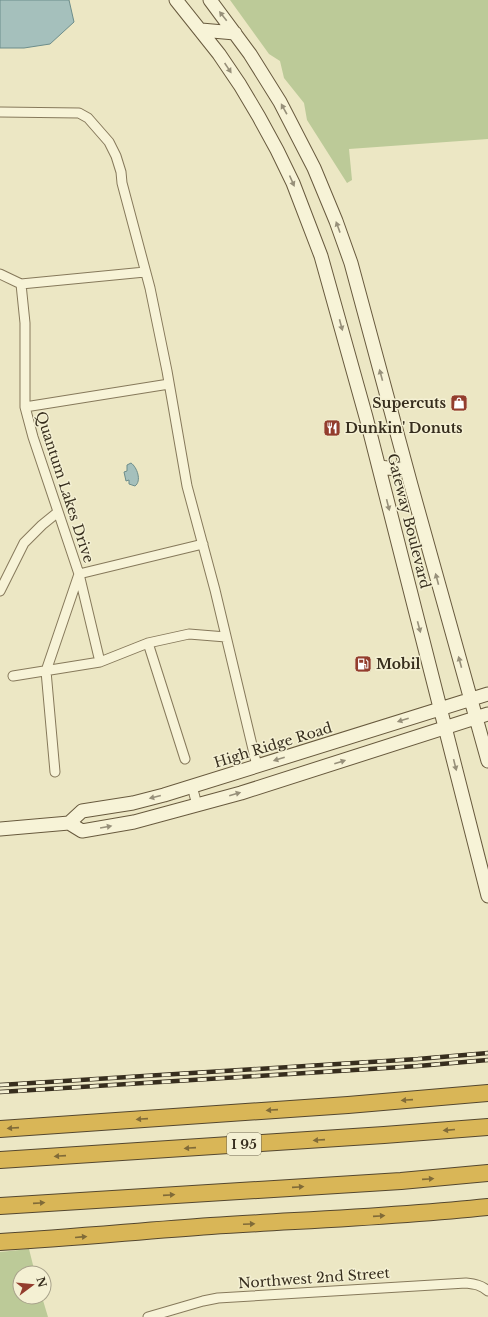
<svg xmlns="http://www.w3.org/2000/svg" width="488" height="1317" viewBox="0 0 488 1317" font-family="'Libre Baskerville',serif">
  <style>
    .green { fill: #bcca98 }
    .water { fill: #a5c0bc; stroke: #6d8d8b }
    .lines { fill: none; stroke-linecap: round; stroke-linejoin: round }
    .street-casing { stroke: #86795b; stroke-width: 11 }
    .secondary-casing { stroke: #685a3e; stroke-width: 15 }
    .highway-casing { stroke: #54472f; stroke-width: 18 }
    .street { stroke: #f7f3d7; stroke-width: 9 }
    .secondary { stroke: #f7f3d7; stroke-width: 13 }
    .highway { stroke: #d9b657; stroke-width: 16 }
    .rail-casing { stroke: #372e1e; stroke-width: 4.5 }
    .rail { stroke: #f4f0d3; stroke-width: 3; stroke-dasharray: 9; stroke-linecap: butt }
    .oneway { fill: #97907a }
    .oneway2 { fill: #806b38 }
    .labels { text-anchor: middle; stroke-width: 3; stroke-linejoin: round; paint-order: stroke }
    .shield { fill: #f4f0d3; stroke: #706854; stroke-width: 1 }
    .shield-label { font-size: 13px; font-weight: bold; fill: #372e1e }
    .poi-label { font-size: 14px; font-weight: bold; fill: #372e1e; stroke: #f4f0d3; text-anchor: start }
    .street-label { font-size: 14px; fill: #372e1e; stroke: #f4f0d3 }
  </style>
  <rect width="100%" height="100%" fill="#ece7c4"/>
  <path class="green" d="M230,0H488V139L349,149L352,180L347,183L307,120L304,103L284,78L280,61L269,54Z
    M29,1249L35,1273H20V1297H42L48,1317H0V1252Z"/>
  <path class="water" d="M0,0H69L74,22L50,44L24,48H0Z
    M131,463C137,467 142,481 135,486L129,484V480L126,481L124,472L127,471V465Z"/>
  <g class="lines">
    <g class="street-casing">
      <path id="street" d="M0,112L79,113L88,118L109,142L116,156L121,172L122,183L150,288L167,371L187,486L215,590L257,766
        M0,274L21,284L145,272
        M21,284L25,323V407L33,437L79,574L100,662
        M25,407L169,384
        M0,591L24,543L42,525L58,512
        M148,643L185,759
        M13,676L100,662L148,643L189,634L226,637
        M55,772L46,671L79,574L203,544
        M192,786L197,805
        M148,1317L203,1301L218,1298L466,1283C475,1284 481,1285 488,1291"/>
    </g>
    <g class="secondary-casing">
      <path id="secondary" d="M176,0L219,54L240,85L259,117L277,150L293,183L321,256L366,417L488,896
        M210,0L250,54L280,102L314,168L336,221L351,263L411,485L488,761
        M201,30L235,33
        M379,467L406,470
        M69,823L82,811L133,803L164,795L488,694
        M0,829L69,823L82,831L134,822L241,793L488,714"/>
    </g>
    <g class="highway-casing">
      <path id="highway" d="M0,1129L348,1105L488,1093
        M0,1160L384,1135L488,1127
        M0,1206L401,1181L488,1173
        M0,1242C70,1238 140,1231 211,1226C303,1220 396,1217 488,1207"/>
    </g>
    <use href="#street" class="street"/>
    <use href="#secondary" class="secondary"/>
    <use href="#highway" class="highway"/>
    <g class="rail-casing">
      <path id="rail" d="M0,1085L418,1059L488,1053
        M0,1092L418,1066L488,1060"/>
    </g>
    <use href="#rail" class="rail"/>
  </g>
  <defs><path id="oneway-solid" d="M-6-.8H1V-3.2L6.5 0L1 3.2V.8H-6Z"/></defs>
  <g class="oneway">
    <use href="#oneway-solid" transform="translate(223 16) rotate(-128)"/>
    <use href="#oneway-solid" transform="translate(228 68) rotate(56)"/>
    <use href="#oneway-solid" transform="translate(284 109) rotate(-119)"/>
    <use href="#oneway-solid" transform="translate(292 181) rotate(66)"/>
    <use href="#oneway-solid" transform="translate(338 227) rotate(-110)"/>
    <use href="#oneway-solid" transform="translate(341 325) rotate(75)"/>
    <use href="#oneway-solid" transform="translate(381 375) rotate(-105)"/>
    <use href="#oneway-solid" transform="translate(388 505) rotate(76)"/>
    <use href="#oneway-solid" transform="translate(437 579) rotate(-105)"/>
    <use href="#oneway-solid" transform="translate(419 627) rotate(75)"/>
    <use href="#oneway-solid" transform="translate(460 662) rotate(-105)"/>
    <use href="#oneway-solid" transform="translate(403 720) rotate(162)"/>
    <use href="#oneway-solid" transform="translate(279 759) rotate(163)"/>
    <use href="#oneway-solid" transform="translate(340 762) rotate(-18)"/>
    <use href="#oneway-solid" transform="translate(455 765) rotate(76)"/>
    <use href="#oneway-solid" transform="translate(235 794) rotate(-16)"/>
    <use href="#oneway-solid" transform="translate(155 797) rotate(166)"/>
    <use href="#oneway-solid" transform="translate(106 827) rotate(-10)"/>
  </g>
  <g class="oneway2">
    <use href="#oneway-solid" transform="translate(407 1100) rotate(176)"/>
    <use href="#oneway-solid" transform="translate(272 1110) rotate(176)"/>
    <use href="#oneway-solid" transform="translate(142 1119) rotate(176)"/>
    <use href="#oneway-solid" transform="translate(13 1128) rotate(176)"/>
    <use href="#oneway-solid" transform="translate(449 1130) rotate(175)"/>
    <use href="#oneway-solid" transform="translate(319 1140) rotate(176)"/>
    <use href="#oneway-solid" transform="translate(190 1148) rotate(176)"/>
    <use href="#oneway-solid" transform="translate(60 1156) rotate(176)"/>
    <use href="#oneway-solid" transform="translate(428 1179) rotate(-4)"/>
    <use href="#oneway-solid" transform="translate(298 1187) rotate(-4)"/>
    <use href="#oneway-solid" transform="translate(169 1195) rotate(-4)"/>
    <use href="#oneway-solid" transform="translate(39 1203) rotate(-4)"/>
    <use href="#oneway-solid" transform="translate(379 1216) rotate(-4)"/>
    <use href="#oneway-solid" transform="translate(249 1224) rotate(-3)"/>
    <use href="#oneway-solid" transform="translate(81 1237) rotate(-5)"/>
  </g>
  <defs>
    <g id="shop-square" transform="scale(0.9)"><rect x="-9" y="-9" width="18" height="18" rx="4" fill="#933d2d" stroke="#f4f0d3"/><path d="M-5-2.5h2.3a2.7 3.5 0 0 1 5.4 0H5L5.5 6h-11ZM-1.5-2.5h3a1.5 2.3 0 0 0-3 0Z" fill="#fff"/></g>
    <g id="restaurant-square" transform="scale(0.9)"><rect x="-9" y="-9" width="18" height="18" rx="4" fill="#933d2d" stroke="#f4f0d3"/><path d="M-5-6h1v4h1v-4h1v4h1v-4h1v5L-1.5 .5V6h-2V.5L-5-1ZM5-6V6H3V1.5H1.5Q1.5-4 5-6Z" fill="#fff"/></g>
    <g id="fuel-square" transform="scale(0.9)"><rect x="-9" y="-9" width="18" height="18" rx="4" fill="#933d2d" stroke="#f4f0d3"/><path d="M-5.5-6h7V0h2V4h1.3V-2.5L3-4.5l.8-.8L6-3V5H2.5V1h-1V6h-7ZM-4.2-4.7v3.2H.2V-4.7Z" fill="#fff"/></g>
  </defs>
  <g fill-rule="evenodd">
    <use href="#shop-square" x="459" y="403"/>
    <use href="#restaurant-square" x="332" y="428"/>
    <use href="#fuel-square" x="363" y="664"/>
  </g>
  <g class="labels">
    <rect class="shield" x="227" y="1133" width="34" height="22" rx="3"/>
    <g class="shield-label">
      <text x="244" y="1149">I 95</text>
    </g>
    <g class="poi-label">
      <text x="446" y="408" text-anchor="end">Supercuts</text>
      <text x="345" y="433">Dunkin' Donuts</text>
      <text x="376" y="669">Mobil</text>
    </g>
    <g class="street-label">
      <text transform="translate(65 487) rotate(72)" y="5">Quantum Lakes Drive</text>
      <text transform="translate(409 521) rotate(76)" y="5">Gateway Boulevard</text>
      <text transform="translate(273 745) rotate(-17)" y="5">High Ridge Road</text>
      <text transform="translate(314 1278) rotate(-4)" y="5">Northwest 2nd Street</text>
    </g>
  </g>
  <g transform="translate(32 1285) rotate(74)"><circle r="19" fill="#f4f0d3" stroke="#a8a28b"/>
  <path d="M0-3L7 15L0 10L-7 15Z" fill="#933d2d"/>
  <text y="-6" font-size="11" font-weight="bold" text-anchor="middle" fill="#372e1e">N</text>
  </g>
</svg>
